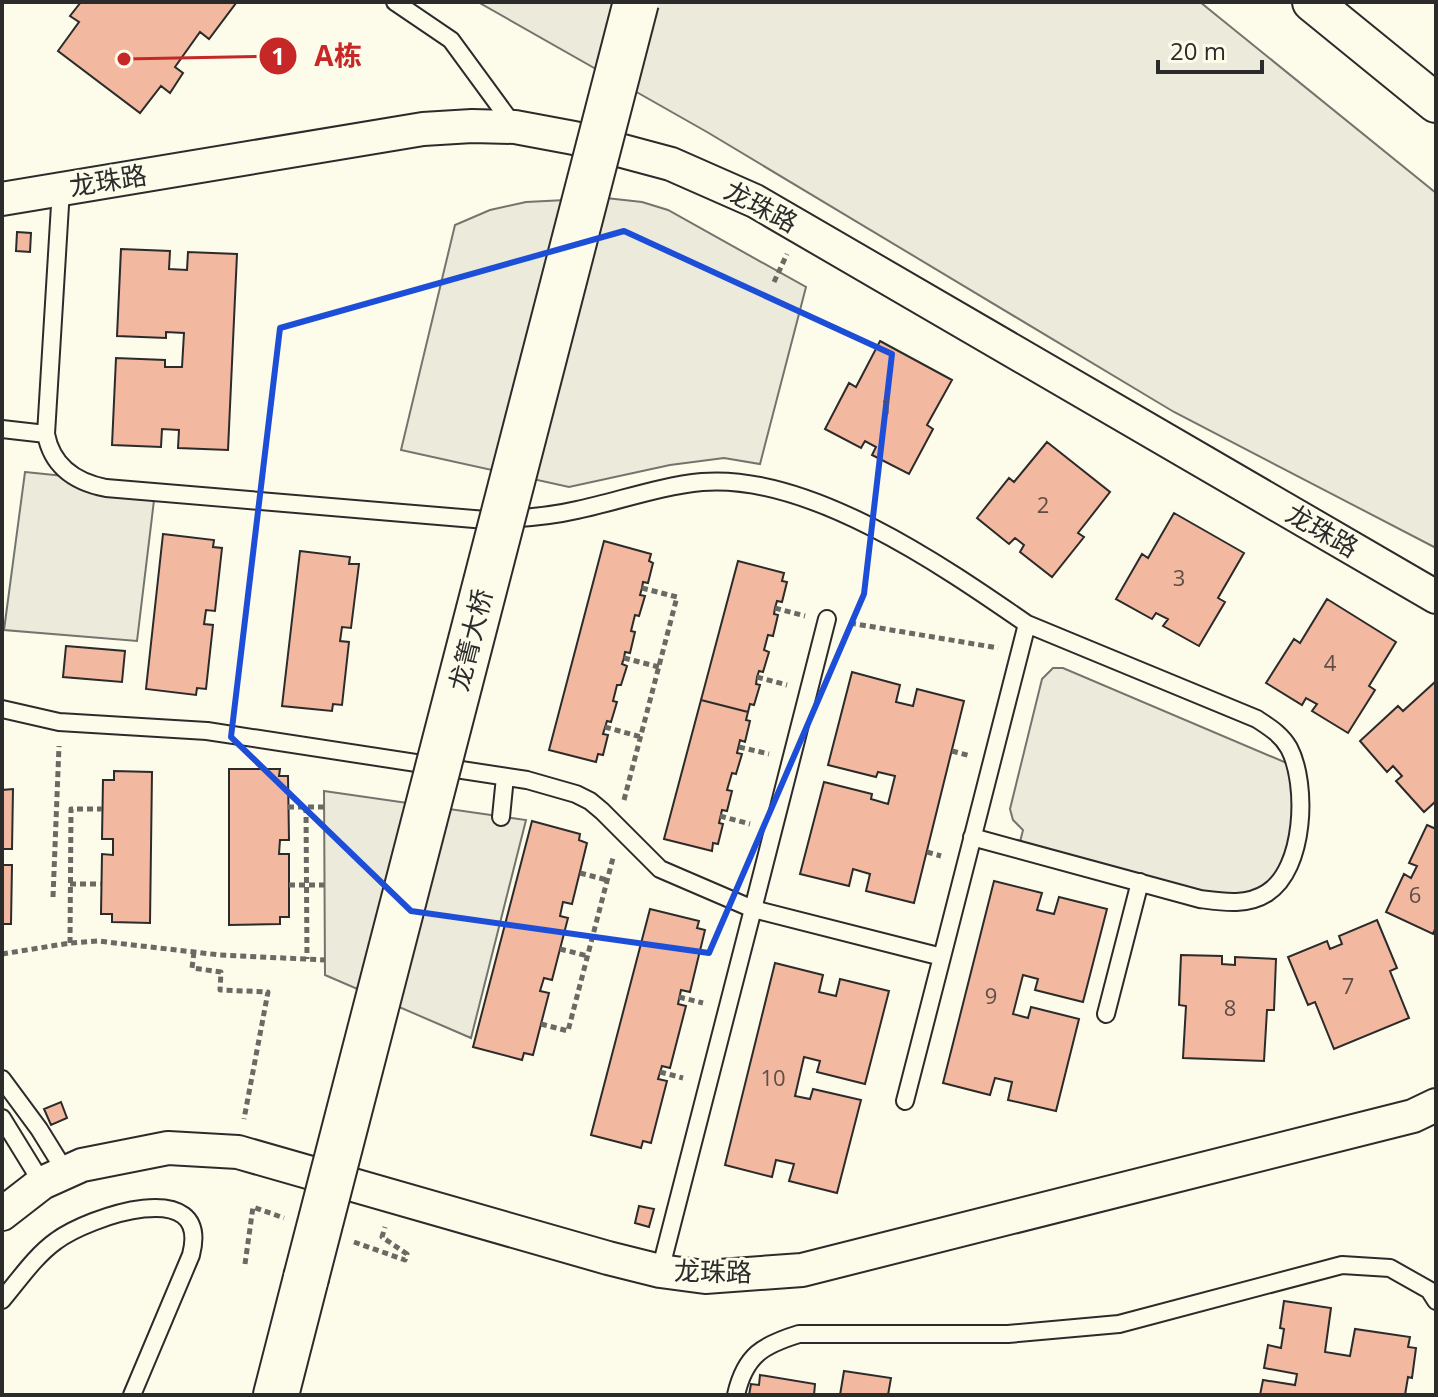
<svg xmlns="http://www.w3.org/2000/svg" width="1438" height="1397" viewBox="0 0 1438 1397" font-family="'Open Sans','Noto Sans SC',sans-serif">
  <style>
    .green { fill: #ecebdb; stroke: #74746e; stroke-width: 2 }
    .parking { fill: #eceadb; stroke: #74746e; stroke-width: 2 }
    .building { fill: #f2b8a0; stroke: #2b2b2b; stroke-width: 2 }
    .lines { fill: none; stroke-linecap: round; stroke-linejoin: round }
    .service-casing { stroke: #2b2b2b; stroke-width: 20 }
    .minor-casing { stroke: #2b2b2b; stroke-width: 36 }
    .tertiary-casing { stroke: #2b2b2b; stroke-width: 42 }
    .secondary-casing { stroke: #2b2b2b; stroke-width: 48 }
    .path { stroke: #6a6964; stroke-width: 5; stroke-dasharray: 6 4; stroke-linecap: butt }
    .service { stroke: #fdfbea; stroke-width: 16 }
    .minor { stroke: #fdfbea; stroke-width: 32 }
    .tertiary { stroke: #fdfbea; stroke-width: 38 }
    .secondary { stroke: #fdfbea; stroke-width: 44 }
    .secondary-bridge-casing { stroke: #2b2b2b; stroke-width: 48; stroke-linecap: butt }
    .secondary-bridge { stroke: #fdfbea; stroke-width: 44 }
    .marked { fill: none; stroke: #1d4ed8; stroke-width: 6; stroke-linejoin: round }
    .labels { text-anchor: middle; stroke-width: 6; stroke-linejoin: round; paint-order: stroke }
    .number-label { font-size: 22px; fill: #5d4e48 }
    .street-label { font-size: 26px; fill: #2b2b2b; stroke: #fdfbea }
    .leader { fill: none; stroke: #c62828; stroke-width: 3 }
    .callout-dot { fill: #c62828; stroke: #fdfbea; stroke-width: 3 }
    .mark-label { font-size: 24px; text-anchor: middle; font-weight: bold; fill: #fff }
    .callout-label { font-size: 28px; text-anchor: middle; font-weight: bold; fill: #c62828; stroke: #fdfbea; stroke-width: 6; stroke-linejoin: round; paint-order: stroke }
  </style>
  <rect width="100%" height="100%" fill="#fdfbea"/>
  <path class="green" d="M478,2H1200L1436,193V548L1174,412L707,132Z"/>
  <path class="parking" d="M606,198L642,202L668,210L806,287L760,464L724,458L670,465L569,487L401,450L455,225L490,210L526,202Z
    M25,472L74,477L155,492L137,641L4,630Z
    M1053,668H1063L1296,767L1300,792L1283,878L1228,903L1018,850L1023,830L1013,820L1010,809L1042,679Z
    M324,791L526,820L471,1038L325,975Z"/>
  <path class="building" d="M81,2H234L236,3L209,39L200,32L175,67L183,73L170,93L161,86L140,113L58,51L79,22L70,16Z
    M17,232L31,233L30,252L16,251Z
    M121,249L170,251L169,269L187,270L188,252L237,254L228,450L178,448L179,430L162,429L161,447L112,445L116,358L165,360V367H182L184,333L166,332V338L117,336Z
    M880,341L952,380L927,425L933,429L909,474L872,455L876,447L865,441L861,448L825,429L849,383L856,387Z
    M1047,442L1110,492L1078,533L1084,537L1052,577L1020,552L1024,545L1015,538L1009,544L977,518L1009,478L1014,482Z
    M1174,513L1244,553L1218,598L1225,602L1199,646L1163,626L1168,619L1156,613L1152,619L1116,599L1142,554L1148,558Z
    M163,534L214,540L213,547L222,548L215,611L206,610L204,624L213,625L206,689L197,688L196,695L146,689Z
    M604,541L651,554L649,561L653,563L648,583L643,582L642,588L640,595L645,596L639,616L635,615L631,631L635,632L630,653L625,652L624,658L622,664L627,666L621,685H617L613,701L617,702L611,722L607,721L603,734L608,735L603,755L598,754L596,762L549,750Z
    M300,551L350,557L349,564H359L351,628L342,627L340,641L349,642L342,705L333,704L332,711L282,706Z
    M738,561L784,573L782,581L787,582L782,602L777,601L775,608L774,614L778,615L773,636L768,635L764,650L769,652L763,672L759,671L757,677L756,684L760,685L754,705L750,704L748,712L701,700Z
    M1327,599L1396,642L1369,686L1375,690L1348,733L1312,711L1317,704L1306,698L1302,705L1266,683L1294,639L1300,643Z
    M66,646L125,651L122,682L63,677Z
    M852,672L900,685L896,702L913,706L917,689L964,701L914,903L866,891L870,874L853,869L849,886L800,874L824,782L872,794L871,799L888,804L895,776L878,772L876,777L828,765Z
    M1436,681V801L1424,812L1396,781L1402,776L1393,766L1387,772L1360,741L1398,706L1403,711Z
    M701,700L748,712L746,720L750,721L745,742L740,740L737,753L742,754L736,774L732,773L727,790L732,791L727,811L722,810L719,823L723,824L718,844L713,843L712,851L664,839Z
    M229,769H280L279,776H288L289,840H280L279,854H289V917H280V924L229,925Z
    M114,771L152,772L150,923L112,922V914H101L102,854L113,855V839H102L103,780H114Z
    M13,789L12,849H2V790Z
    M532,821L580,834L579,840L587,843L572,904L563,902L560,916L568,918L552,980L544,978L540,991L549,993L533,1055L524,1053L522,1060L473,1047Z
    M1427,825L1436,829V927L1433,934L1386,912L1404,874L1411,878L1417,866L1409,863Z
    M2,865H12L11,924H2Z
    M994,881L1042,893L1037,910L1054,914L1059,897L1107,909L1083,1002L1035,990L1038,979L1023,975L1013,1014L1028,1018L1031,1007L1079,1019L1056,1111L1008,1100L1012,1082L995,1078L990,1095L943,1083Z
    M650,909L699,921L697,928L705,930L690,992L681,990L678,1004L686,1006L670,1068L662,1066L658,1079L667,1081L651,1143L643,1141L641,1148L591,1135Z
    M1377,920L1397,968L1390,971L1409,1018L1334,1049L1315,1002L1308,1005L1288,957L1327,941L1330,949L1342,944L1339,936Z
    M1181,955L1222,956V964L1235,965V957L1276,959L1274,1010H1267L1264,1061L1183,1058L1186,1006L1179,1005Z
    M775,963L823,975L819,992L836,996L840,979L889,991L865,1084L817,1072L820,1061L804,1057L795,1096L810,1099L813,1089L861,1100L837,1193L789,1181L794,1164L776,1160L772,1177L725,1165Z
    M61,1102L67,1118L51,1125L44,1109Z
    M639,1206L654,1209L649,1227L635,1223Z
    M1284,1301L1331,1308L1325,1352L1350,1356L1355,1329L1410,1337L1408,1347L1416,1348L1412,1378L1408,1377L1405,1395H1260L1263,1380L1295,1385L1297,1374L1264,1368L1268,1345L1281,1348L1284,1329L1280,1328Z
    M844,1371L891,1378L888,1395H840Z
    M760,1375L815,1384L814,1395H749L751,1384L759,1385Z"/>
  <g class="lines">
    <g class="service-casing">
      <path id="service" d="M395,2L451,40L514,126
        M61,189L46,434C52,466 75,482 106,488L486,520C517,519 547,517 577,510C619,501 660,486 702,482C809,473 943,566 1027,624L942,957L753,909L660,1271
        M2,429L46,434
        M2,709L59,722L207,731L527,780L576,794L590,801L602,811L660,869L753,909L827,619
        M501,817L505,777
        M972,837L1200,899C1223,902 1247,906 1267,893C1305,869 1308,784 1289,748C1281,734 1269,727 1257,719L1027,624
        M1106,1014L1140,882
        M2,1079L39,1129L65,1171
        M905,1101L942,957
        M2,1118L42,1183
        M2,1300C19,1280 35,1256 56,1241C88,1217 212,1174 191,1255L132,1395
        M736,1395C745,1355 763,1345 799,1334H1008L1119,1324L1342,1265L1390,1268L1429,1290L1436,1301"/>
    </g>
    <g class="minor-casing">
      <path id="minor" d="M2,199L423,129L472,126L515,127L574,138L671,164L755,201L1436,597
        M2,1214L42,1183L82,1165L168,1148L238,1152L608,1258L660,1271L705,1277L802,1270L1413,1116L1436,1105"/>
    </g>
    <g class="tertiary-casing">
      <path id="tertiary" d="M1312,2L1436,103"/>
    </g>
    <g class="secondary-casing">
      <path id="secondary" d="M276,1395L306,1278"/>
    </g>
    <path class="path" d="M774,282L787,254
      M775,608L805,616
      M850,623L998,648
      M624,658L659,667
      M757,677L787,685
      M605,727L641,737
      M739,747L769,754
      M952,751L971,756
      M624,800L677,597L642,588
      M288,807H324
      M306,807L307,959
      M720,816L750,824
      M927,852L941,856
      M580,873L607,880
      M70,884H101
      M289,885H324
      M53,897L59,746
      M70,943L71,809H102
      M560,949L588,956
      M194,952L192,968L221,972L220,990L268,992L244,1119
      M2,954L70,943L98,941L220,955L325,960
      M679,997L703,1003
      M541,1024L568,1031L613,858
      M660,1072L683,1078
      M354,1242L405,1260L407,1254L382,1237L385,1227
      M245,1264L253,1207L284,1218"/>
    <use href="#service" class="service"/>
    <use href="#minor" class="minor"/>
    <use href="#tertiary" class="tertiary"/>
    <use href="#secondary" class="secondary"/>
    <g class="secondary-bridge-casing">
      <path id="secondary-bridge" d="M306,1278L636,2"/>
    </g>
    <use href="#secondary-bridge" class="secondary-bridge"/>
  </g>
  <path class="marked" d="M624,231L892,354L864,594L709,953L411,911L231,737L280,328Z"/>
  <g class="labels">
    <g class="number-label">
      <text x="887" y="414">1</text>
      <text x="1043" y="513">2</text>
      <text x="1179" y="586">3</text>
      <text x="1330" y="671">4</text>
      <text x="1415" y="903">6</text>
      <text x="1348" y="994">7</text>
      <text x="991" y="1004">9</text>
      <text x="1230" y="1016">8</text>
      <text x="773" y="1086">10</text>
    </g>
    <g class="street-label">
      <text transform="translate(108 181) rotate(-9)" y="9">龙珠路</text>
      <text transform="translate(761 207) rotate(28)" y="9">龙珠路</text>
      <text transform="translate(1322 531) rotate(30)" y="9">龙珠路</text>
      <text transform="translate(471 640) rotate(-76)" y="9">龙箐大桥</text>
      <text transform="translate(713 1272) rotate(1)" y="9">龙珠路</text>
    </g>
  </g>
  <path class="leader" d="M124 59L278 56"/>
  <g class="callout-dot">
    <circle cx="124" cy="59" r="8"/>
    <circle cx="278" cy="56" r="20"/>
  </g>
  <g class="mark-label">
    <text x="278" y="65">1</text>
  </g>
  <g class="callout-label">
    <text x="338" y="66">A栋</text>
  </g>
  <rect width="1438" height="1397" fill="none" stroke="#2b2b2b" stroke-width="8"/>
  <path d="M1158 60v12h104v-12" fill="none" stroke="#2b2b2b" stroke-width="4"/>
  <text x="1170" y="60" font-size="24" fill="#2b2b2b" stroke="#fdfbea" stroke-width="6" paint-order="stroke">20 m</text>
</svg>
